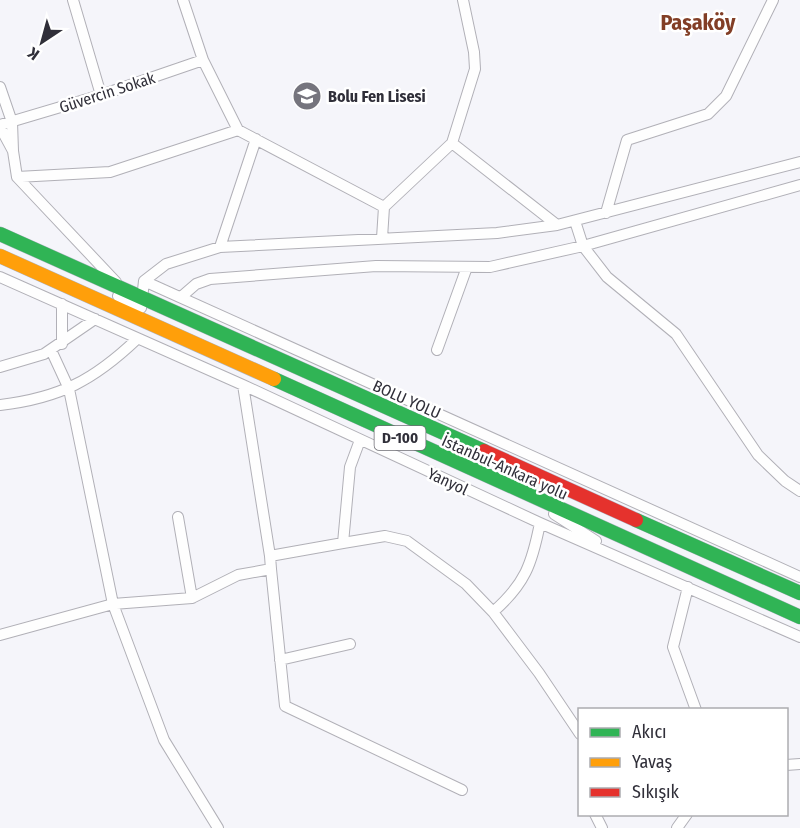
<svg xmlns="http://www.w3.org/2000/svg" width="800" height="828" viewBox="0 0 800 828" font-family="'Fira Sans Condensed',sans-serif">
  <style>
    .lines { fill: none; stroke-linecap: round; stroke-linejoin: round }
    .street-casing { stroke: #b1b0b7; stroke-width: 12 }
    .fast-casing { stroke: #afb4c2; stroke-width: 15 }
    .slow-casing { stroke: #afb4c2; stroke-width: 15 }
    .jam-casing { stroke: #afb4c2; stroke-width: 15 }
    .street { stroke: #fefefe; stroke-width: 10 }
    .fast { stroke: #30b455; stroke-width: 14 }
    .slow { stroke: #ff9f0a; stroke-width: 14 }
    .jam { stroke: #e5322d; stroke-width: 14 }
    .labels { text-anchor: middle; stroke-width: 5; stroke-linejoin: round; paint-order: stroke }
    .shield { fill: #fff; stroke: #6e6d74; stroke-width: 1.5 }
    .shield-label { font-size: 15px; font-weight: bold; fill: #302f39 }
    .street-label { font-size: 16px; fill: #302f39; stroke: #fff }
    .poi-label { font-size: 16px; font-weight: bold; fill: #302f39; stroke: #fff; text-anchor: start }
    .district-label { font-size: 22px; font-weight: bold; fill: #823e26; stroke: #fff }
  </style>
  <rect width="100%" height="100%" fill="#f5f5fa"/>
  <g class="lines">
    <g class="street-casing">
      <path id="street" d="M73,0L101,95
        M183,0L203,60L238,130
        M463,0L474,52L475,69L452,143L557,225
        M0,87L12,122L13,151L0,127
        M0,125L101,95L203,60
        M13,151L17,177L116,282
        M17,177L110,172L238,130L384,207
        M606,213L627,140L708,114L726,96L773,0
        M575,221L583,246L607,277L676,334L758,455L785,481L800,491
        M382,238L384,207L452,143
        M220,247L256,139
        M0,277L243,385L540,523L800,637
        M144,281L166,264L220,247L497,233L557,225L800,162
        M118,296L141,308L144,281L800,577
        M181,297L196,284L210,279L376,266L490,267L583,246L800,185
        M62,304V344
        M51,350L69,389L113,604L164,740L218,828
        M437,350L467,267
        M0,367L44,354L95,319
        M243,385L270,556L343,543
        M0,405C60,398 94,380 137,339
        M360,440L350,467L343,543L385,536L407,541L466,584L493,612L539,673L580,734
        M554,514L596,541
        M178,517L192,598
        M271,569L285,706L462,790
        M688,587L673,647L696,710
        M493,612C525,584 532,564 540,523
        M0,635L113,604L192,598L238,575L271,569L270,556
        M280,660L350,644
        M786,765L800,764
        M595,814L602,828
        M677,828L687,814"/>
    </g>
    <g class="fast-casing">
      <path id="fast" d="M0,234L484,451
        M274,379L800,617
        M636,520L800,593"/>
    </g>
    <g class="slow-casing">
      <path id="slow" d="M0,256L274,379"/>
    </g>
    <g class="jam-casing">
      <path id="jam" d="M484,451L636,520"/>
    </g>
    <use href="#street" class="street"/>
    <use href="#fast" class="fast"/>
    <use href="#slow" class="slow"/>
    <use href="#jam" class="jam"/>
  </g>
  <defs>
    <g id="school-disc" transform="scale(1.5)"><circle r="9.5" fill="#75747d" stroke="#fff"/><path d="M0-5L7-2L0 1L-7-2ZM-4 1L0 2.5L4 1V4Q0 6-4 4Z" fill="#fff"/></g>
  </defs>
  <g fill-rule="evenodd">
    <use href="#school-disc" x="307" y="96"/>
  </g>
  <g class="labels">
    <rect class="shield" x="374.5" y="426" width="51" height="24" rx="4.5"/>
    <g class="shield-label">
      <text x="400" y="443">D-100</text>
    </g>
    <g class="street-label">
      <text transform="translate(107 92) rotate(-18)" y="6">Güvercin Sokak</text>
      <text transform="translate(407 399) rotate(24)" y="6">BOLU YOLU</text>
      <text transform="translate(505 467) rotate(24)" y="6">İstanbul-Ankara yolu</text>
      <text transform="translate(448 481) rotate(25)" y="6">Yanyol</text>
    </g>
    <g class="poi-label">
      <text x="328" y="102">Bolu Fen Lisesi</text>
    </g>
    <g class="district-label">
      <text x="698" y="30">Paşaköy</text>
    </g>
  </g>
  <rect x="578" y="708" width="210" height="108" fill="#ffffff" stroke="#acacb0" stroke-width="1.5"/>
  <rect x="590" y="728" width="30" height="9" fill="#30b455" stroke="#acacb0" stroke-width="1.5"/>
  <text x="632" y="738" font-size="18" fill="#302f39">Akıcı</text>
  <rect x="590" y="758" width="30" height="9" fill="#ff9f0a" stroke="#acacb0" stroke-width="1.5"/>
  <text x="632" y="768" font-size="18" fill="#302f39">Yavaş</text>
  <rect x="590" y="788" width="30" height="9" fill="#e5322d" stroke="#acacb0" stroke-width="1.5"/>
  <text x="632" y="798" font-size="18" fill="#302f39">Sıkışık</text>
  <g transform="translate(42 42) rotate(216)" stroke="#ffffff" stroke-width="4.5" paint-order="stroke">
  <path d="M0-4.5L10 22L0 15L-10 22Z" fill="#302f39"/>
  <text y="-9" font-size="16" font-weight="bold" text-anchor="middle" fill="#302f39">K</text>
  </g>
</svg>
